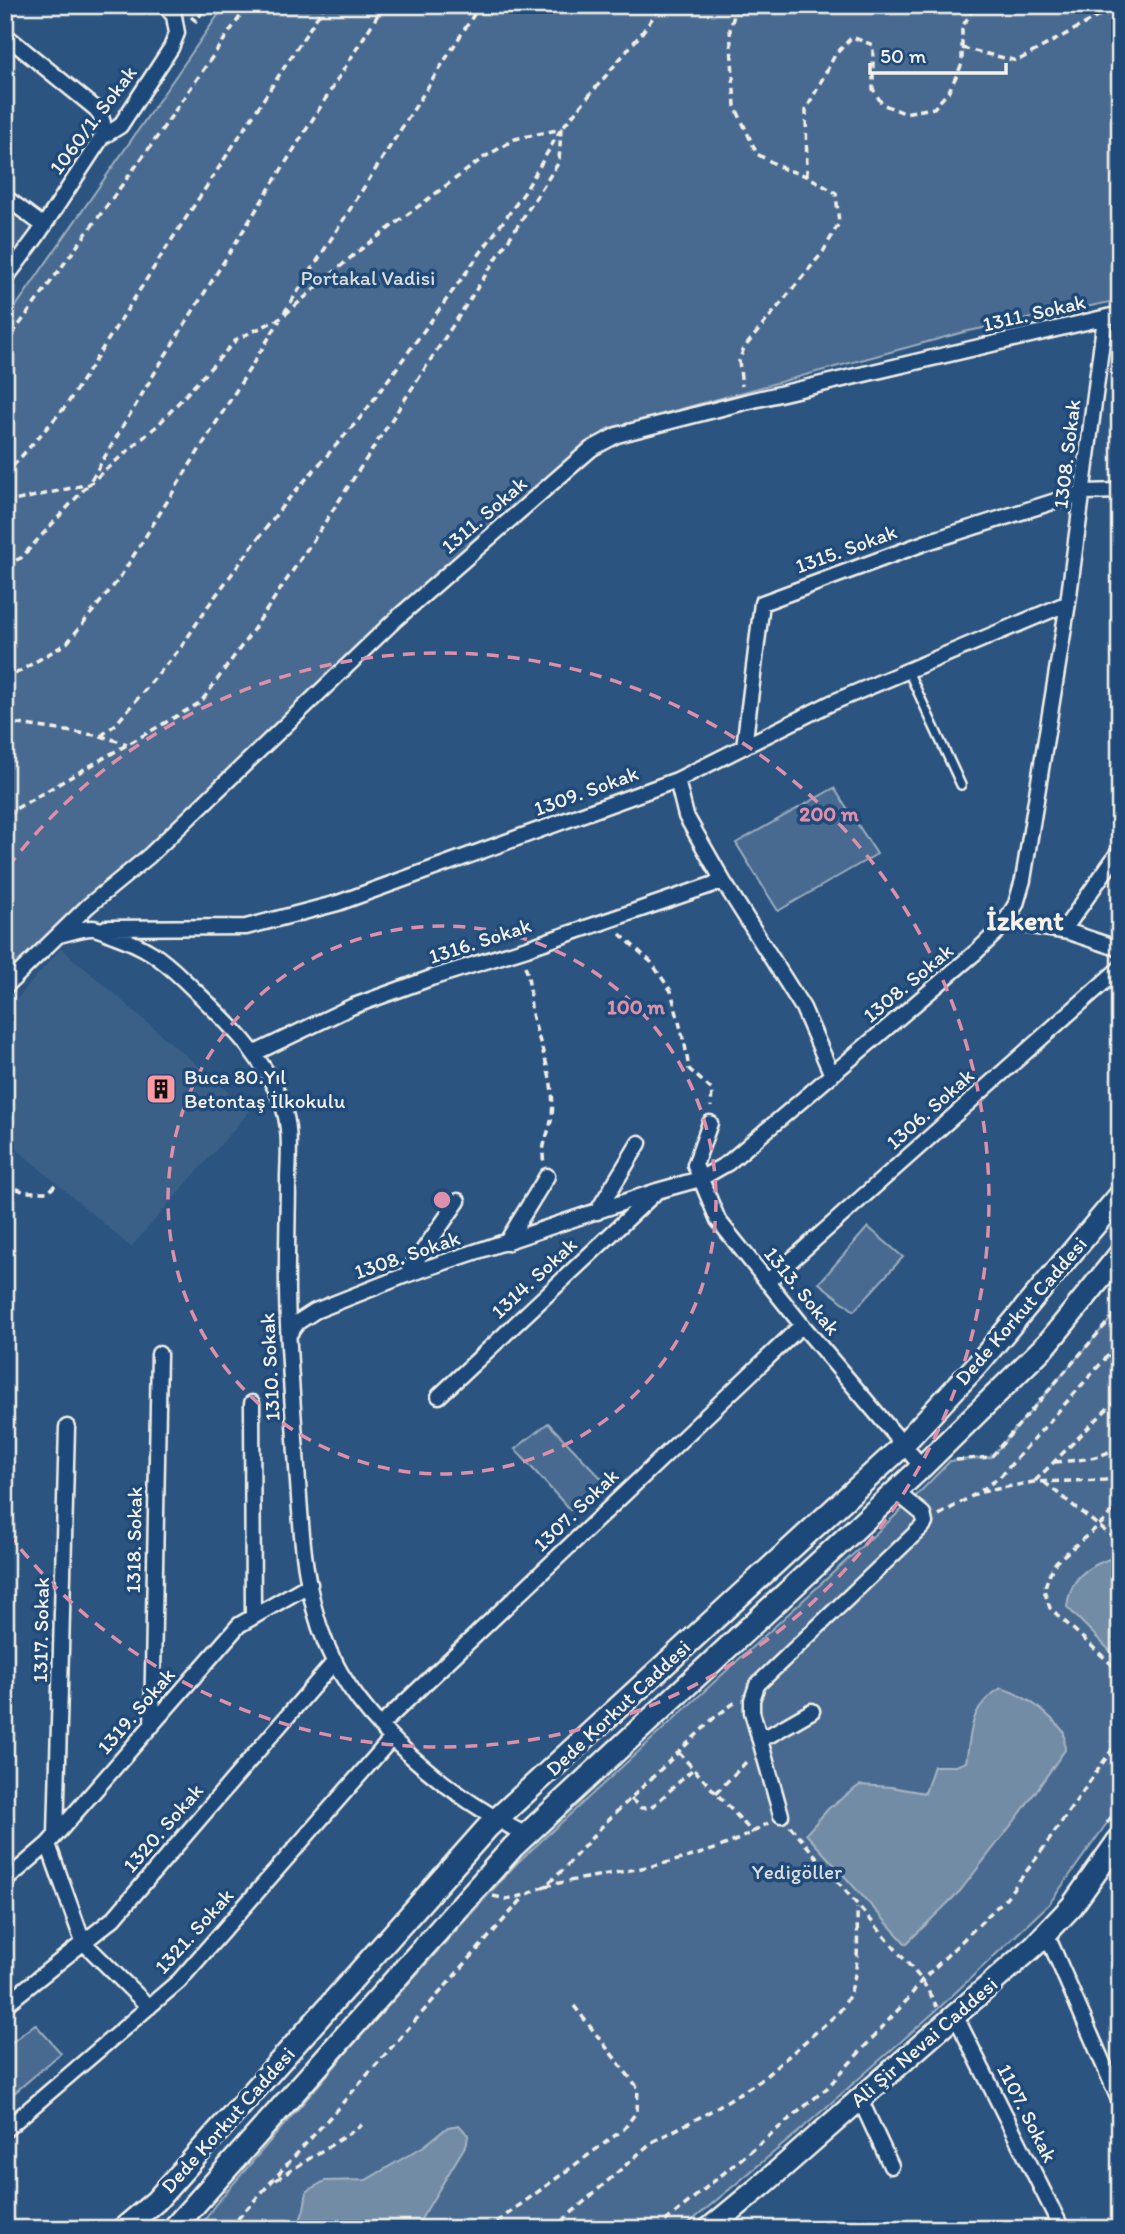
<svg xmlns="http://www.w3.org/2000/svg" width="1125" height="2234" viewBox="0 0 1125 2234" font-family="Itim,sans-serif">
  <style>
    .built { fill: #3b6088 }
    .green { fill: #496b90; stroke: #9eaebc; stroke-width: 2 }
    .water { fill: #738ca6; stroke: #a7b4c0; stroke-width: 2 }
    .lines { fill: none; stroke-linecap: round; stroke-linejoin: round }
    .lane-casing { stroke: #f4f1e8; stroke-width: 12 }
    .street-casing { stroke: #f4f1e8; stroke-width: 19 }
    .secondary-casing { stroke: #f4f1e8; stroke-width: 26 }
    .path { stroke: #f4f1e8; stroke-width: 3.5; stroke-dasharray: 7 5; stroke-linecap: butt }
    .lane { stroke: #1f4a7a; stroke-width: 7 }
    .street { stroke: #1f4a7a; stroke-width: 14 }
    .secondary { stroke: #1f4a7a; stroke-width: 21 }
    .path-bridge { stroke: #f4f1e8; stroke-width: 3.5; stroke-dasharray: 7 5; stroke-linecap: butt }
    .ring { fill: none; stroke: #de8fa9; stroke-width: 3.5; stroke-dasharray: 12 9 }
    .labels { text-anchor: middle; stroke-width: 7; stroke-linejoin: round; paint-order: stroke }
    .street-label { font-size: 21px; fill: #f4f1e8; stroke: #1f4a7a }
    .park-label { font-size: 21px; fill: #dadddb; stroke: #1f4a7a }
    .poi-label { font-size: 21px; fill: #f4f1e8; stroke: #1f4a7a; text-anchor: start }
    .district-label { font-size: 28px; font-weight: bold; fill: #f4f1e8; stroke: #1f4a7a }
    .centre { fill: #de8fa9; stroke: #1f4a7a; stroke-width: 3.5 }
    .ring-label { font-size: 21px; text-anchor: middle; font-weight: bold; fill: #de8fa9; stroke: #1f4a7a; stroke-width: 7; stroke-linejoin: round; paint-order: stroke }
  </style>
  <rect width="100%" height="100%" fill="#2c5481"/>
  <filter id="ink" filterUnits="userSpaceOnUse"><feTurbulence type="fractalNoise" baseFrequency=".0143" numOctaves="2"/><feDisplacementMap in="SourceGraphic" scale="14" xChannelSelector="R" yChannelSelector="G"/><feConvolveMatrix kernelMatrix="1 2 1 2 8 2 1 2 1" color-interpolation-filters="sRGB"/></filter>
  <g filter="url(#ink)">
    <path class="built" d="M5,207L32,228L5,266Z
      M61,948L250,1111L131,1247L5,1139V1013Z"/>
    <path class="green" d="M225,5H1120V300L964,332L607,429L5,987V322Z
      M834,788L877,854L778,911L736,843Z
      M868,1227L903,1257L854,1311L819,1283Z
      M1120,1308V1805L1049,1904L938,2009L797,2133L682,2229H199L214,2206L354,2044L516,1864L910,1502L950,1461L991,1457Z
      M548,1423L604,1481L570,1510L515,1449Z
      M35,2024L61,2053L5,2101V2048Z"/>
    <path class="water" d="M1120,1555V1661L1067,1607C1071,1573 1090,1566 1120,1555Z
      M1001,1688C1027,1696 1046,1711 1064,1732L1065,1750L1019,1815L960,1891L906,1944L806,1834L829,1808L860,1785L891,1787L925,1793L934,1766H956L966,1762C972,1729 969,1707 1001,1688Z
      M459,2125L468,2135L467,2143L420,2221L412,2229H300L298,2226L304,2209L307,2191L325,2181L366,2180L424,2146L448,2127Z"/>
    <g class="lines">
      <g class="lane-casing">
        <path id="lane" d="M908,671L961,785"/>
      </g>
      <g class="street-casing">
        <path id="street" d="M5,35L95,108C103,116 105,125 102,137
          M5,197L44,226
          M5,279L37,236L102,137L120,126L171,48L177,33L174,16L165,5
          M744,747L762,603L927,542L1084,492L1120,491
          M677,780L686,816L723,881
          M1005,922L1069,932L1120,949
          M106,928L246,927L338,903L677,780L831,703L1068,603
          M1063,931L1120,850
          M59,935C69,933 81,928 92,928C99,928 107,933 113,935C146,947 159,956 184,980C224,1019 261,1051 282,1103C291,1127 289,1151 288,1176C288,1204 287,1233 287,1261C286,1325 292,1390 296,1454C301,1517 301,1584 326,1644C361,1727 450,1796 528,1836
          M5,987L88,906L149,856L396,619L591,449L617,435L745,402L1120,314
          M255,1053L351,1007L431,978L527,948L723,881L803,1008L832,1075
          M710,1123L695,1165L718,1220L802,1325L922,1467
          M597,1212L639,1143
          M506,1243L547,1176
          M406,1275L458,1201
          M767,1282L1120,968
          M289,1334L298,1322L315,1311L406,1275L657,1191L700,1179L728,1163L976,952L1002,927L1016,904L1023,880L1068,603L1105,318
          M439,1396L654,1194
          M252,1403L253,1616
          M152,1726L159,1354
          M380,1726L802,1325
          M759,1738L770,1735L812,1711
          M781,1815L752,1712V1700L757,1685L922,1527L925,1523L923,1514L896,1492
          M56,1835L67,1427
          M48,1844L83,1942L149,2007
          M5,1881L48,1844L239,1625L310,1584
          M1046,1933L1120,2102
          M5,2005L114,1918L335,1661
          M955,2015L1062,2229
          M860,2099L891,2166
          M5,2130L179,1981L392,1738"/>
      </g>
      <g class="secondary-casing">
        <path id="secondary" d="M123,2229L156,2201L487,1828L895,1453L979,1363L1120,1195
          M173,2229L513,1847L922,1467L1048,1343L1120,1254
          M709,2229L761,2186L1034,1946L1072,1906L1120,1838"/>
      </g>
      <path class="path" d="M737,5L730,29L735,106L757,154L784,169L807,176L836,193L839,223L823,252L744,348L739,361L742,386
        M191,17L196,21L207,5
        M962,48L1017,61L1119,5
        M807,176L806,110L835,55L852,37L873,45V89L882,104L904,113L934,108L949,91L962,64V27L976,5
        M284,313L480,5
        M5,344L150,147L248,5
        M5,475L66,406L167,247L325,5
        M91,480L160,364L384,5
        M5,503L89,484L158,425L237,339L281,318L356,253L483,158L515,139L561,129L559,162L320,530L251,633L201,702L5,815
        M5,565L21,558L87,486
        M5,680L67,643L119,579L280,320
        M5,722L101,736L127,744
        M101,736L116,724L182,646L208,606L284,504L361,417L524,193L561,129L641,34L662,5
        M620,934L651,962L671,991L685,1045L689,1069L712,1090L711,1107
        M525,966C531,982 529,998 532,1014C540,1047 556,1081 552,1115C550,1133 540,1145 544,1163
        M5,1184L25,1192H49L55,1185
        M956,1460L991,1457L1120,1308
        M1055,1462C1077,1460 1103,1460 1120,1444
        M1035,1481L1120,1396
        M981,1492L1033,1482L1105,1480L1120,1477
        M1120,1502L1103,1522L1056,1562L1049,1575L1044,1590L1050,1608L1120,1672
        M939,1515L979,1492L1000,1477L1120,1342
        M678,1752L753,1833
        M716,1793L749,1759
        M631,1799L641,1808H651L693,1769
        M1107,1823L1120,1805
        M790,1826L922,1980L937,2007
        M545,1886C621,1869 701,1866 768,1823
        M493,1896L506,1899L526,1895L545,1886L561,1872L605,1823L715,1717L737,1701
        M276,2180L362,2125
        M231,2229L234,2223L330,2117L524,1897
        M487,2229L624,2129L637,2111L638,2088L571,2002
        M553,2229L652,2142L704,2115L760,2081L838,2013C862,1986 857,1942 857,1908
        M656,2229L827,2088L908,1999L922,1980L1006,1898L1038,1856L1120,1738
        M682,2229L691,2221"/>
      <use href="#lane" class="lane"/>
      <use href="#street" class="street"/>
      <use href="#secondary" class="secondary"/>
      <path class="path-bridge" d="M1044,1482L1120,1543"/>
    </g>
  </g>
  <g class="ring">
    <circle cx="442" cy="1200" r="274"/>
    <path d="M8 867A547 547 0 1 1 8 1533"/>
  </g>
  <defs>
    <g id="building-square" transform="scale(1.575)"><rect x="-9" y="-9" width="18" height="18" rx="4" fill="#ff9aa2" stroke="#1f4a7a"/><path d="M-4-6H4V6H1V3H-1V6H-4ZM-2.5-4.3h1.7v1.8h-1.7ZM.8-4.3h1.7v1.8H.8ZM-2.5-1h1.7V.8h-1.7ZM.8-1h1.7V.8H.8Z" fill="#111"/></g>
  </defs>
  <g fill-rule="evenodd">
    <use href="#building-square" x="161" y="1089"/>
  </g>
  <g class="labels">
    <g class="street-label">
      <text transform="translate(93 120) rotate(-53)" y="7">1060/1. Sokak</text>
      <text transform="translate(1034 313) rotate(-13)" y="7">1311. Sokak</text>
      <text transform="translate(1067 454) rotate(-83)" y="7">1308. Sokak</text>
      <text transform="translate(484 515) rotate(-41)" y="7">1311. Sokak</text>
      <text transform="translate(846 549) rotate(-20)" y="7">1315. Sokak</text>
      <text transform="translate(586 791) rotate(-20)" y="7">1309. Sokak</text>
      <text transform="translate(480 941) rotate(-18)" y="7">1316. Sokak</text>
      <text transform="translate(908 983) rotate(-40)" y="7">1308. Sokak</text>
      <text transform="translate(930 1109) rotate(-42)" y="7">1306. Sokak</text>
      <text transform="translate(407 1255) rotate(-19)" y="7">1308. Sokak</text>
      <text transform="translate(534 1278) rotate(-43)" y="7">1314. Sokak</text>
      <text transform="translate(802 1291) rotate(51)" y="7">1313. Sokak</text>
      <text transform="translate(1021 1311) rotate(-49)" y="7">Dede Korkut Caddesi</text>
      <text transform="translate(270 1367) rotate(-93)" y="7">1310. Sokak</text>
      <text transform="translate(576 1510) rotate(-44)" y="7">1307. Sokak</text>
      <text transform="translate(134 1540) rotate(-89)" y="7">1318. Sokak</text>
      <text transform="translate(41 1630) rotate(-89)" y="7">1317. Sokak</text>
      <text transform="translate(618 1708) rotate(-43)" y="7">Dede Korkut Caddesi</text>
      <text transform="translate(136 1711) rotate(-49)" y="7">1319. Sokak</text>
      <text transform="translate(163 1828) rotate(-49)" y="7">1320. Sokak</text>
      <text transform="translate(194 1931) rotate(-48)" y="7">1321. Sokak</text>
      <text transform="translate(924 2042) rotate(-41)" y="7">Ali Şir Nevai Caddesi</text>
      <text transform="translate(1027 2113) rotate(63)" y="7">1107. Sokak</text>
      <text transform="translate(228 2120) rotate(-48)" y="7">Dede Korkut Caddesi</text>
    </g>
    <g class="park-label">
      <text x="368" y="285">Portakal Vadisi</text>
      <text x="797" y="1879">Yedigöller</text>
    </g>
    <g class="poi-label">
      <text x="184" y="1084">Buca 80.Yıl<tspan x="184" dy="24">Betontaş İlkokulu</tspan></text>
    </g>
    <g class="district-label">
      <text x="1025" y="930">İzkent</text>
    </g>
  </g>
  <circle cx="442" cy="1200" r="10" class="centre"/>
  <g class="ring-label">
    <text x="829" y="821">200 m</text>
    <text x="636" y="1014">100 m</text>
  </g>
  <rect width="1125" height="2234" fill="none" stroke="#1f4a7a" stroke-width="28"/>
  <rect x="14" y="14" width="1097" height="2206" fill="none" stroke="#f4f1e8" stroke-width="2.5" filter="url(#ink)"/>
  <path d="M870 63v10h136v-10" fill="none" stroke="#f4f1e8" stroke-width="3.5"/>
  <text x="880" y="63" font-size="21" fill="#f4f1e8" stroke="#1f4a7a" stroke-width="5" paint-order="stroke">50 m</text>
</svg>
